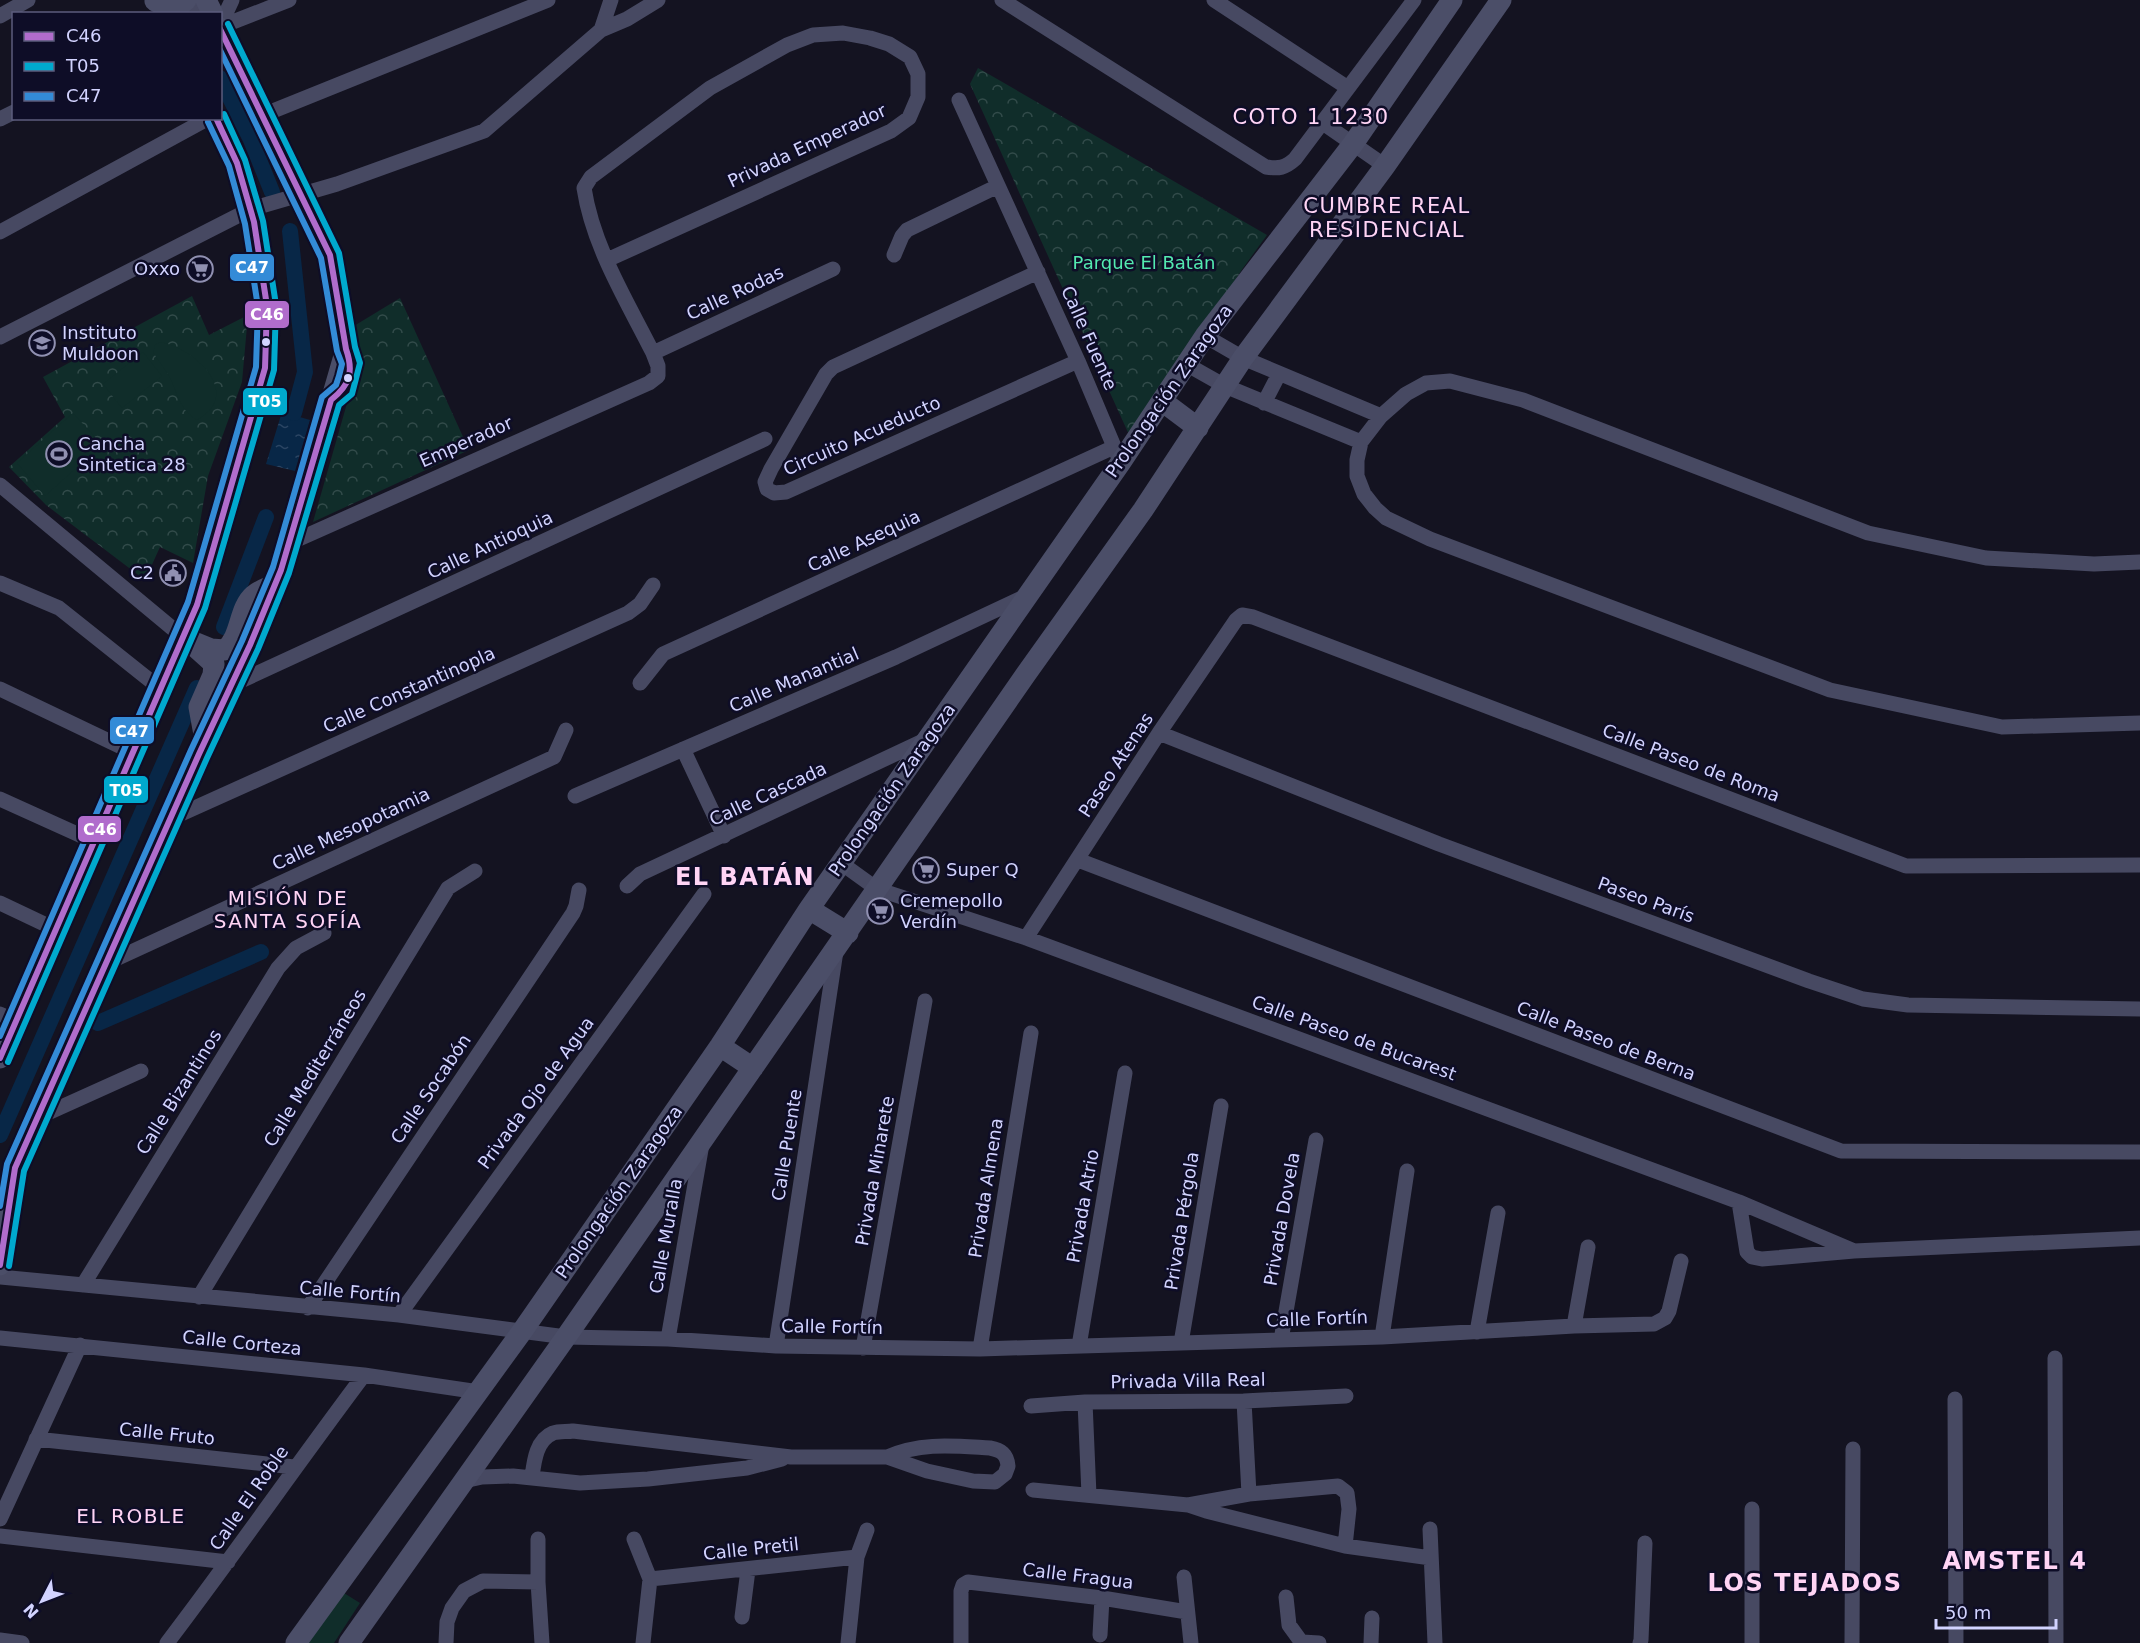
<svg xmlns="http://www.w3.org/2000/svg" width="2140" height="1643" viewBox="0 0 2140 1643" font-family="'DejaVu Sans',sans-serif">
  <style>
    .forest { fill: url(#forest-crowns) }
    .garden { fill: #102d2a }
    .water { fill: url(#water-ripples) }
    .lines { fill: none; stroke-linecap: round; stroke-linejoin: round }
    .canal { stroke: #082747; stroke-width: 16 }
    .street { stroke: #474962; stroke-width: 15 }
    .secondary { stroke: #4b4e68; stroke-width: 21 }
    .bus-1-casing { stroke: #0e0d27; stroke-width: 10 }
    .bus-2-casing { stroke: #0e0d27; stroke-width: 10 }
    .bus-3-casing { stroke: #0e0d27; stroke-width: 10 }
    .bus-1 { stroke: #b06ccc; stroke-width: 6 }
    .bus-2 { stroke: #00a9ce; stroke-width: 6 }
    .bus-3 { stroke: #338bd7; stroke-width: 6 }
    .bus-dot { fill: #d2d3ff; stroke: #0e0d27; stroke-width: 2 }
    .labels { text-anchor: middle; stroke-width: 5; stroke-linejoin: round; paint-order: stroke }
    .street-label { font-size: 18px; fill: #d2d3ff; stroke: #0e0d27 }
    .park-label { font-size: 18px; fill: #53eab0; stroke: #0e0d27 }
    .poi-label { font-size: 18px; fill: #d2d3ff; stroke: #0e0d27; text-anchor: start }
    .neighbourhood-label { font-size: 20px; letter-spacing: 1.5px; fill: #ffd4f5; stroke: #0e0d27 }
    .quarter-label { font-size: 21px; letter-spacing: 1.5px; fill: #ffd4f5; stroke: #0e0d27 }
    .district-label { font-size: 24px; font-weight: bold; letter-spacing: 1.5px; fill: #ffd4f5; stroke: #0e0d27 }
    .line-badge { stroke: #0e0d27; stroke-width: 2 }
    .badge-label { font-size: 16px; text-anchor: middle; font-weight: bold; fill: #fff }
  </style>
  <defs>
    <pattern id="forest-crowns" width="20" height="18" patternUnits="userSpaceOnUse" patternTransform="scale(1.5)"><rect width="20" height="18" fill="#102d2a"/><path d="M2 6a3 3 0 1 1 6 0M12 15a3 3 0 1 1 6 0" fill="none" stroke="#324b4a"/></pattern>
    <pattern id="water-ripples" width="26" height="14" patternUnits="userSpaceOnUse" patternTransform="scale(1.5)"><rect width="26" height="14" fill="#082747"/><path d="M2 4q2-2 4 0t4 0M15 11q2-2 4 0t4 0" fill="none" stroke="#2b4563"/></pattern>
  </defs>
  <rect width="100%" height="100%" fill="#141321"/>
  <path class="forest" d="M978,68L1267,235L1243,268L1131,439L970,84Z
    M192,296L209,335L248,315L242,382L208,476L193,563L160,547L145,580L46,505L9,467L65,417L43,377Z
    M400,298L469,450L313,522L356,372L354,326Z"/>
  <path class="garden" d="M160,342C195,348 244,394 197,420C178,408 178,393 169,376C164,368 158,360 153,352L155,345Z
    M143,352L162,376L122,408L103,384Z
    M73,413L102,445L45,496L17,463Z
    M344,1593L360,1603L334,1643H308Z"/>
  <path class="water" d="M282,412L310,420L295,471L266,464Z"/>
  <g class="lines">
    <path class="canal" d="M220,78L251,140L272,192
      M290,231L305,372L294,413
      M224,627L266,517
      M98,1023L261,952
      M0,1135L197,688"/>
    <path class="street" d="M1002,0L1266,167C1279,169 1285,168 1295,159L1414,0
      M1214,0L1348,88
      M189,14L210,0
      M0,16L28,0
      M220,26L232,0
      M220,27L289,0
      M601,30L611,0
      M959,100L1078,361L1118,456
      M263,115L548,0
      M0,119L14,112
      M1323,123L1385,166
      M0,232L209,118
      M894,255L902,236L907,230L998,186
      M1038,272L833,367L826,374L771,469L765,482L767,489L774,493L786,492L1078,361
      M1205,336L1243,358L1381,416
      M0,337L251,209L337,184L484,131L601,30L627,19L658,0
      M653,353L833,269
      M1186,364L1225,386L1361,442
      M1264,403L1279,374
      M0,485L184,638
      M290,543L649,383L658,376V366L653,353C627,301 593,247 584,188L591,177L710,88L787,45L813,35L843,33L870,38L889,44L910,57L918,74V97L909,118L891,131L607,260
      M2140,562L2094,564L1986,558L1868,533L1523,400L1450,381L1426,383L1406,394L1381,416L1361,442L1357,460V476L1364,494L1375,508L1386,518L1430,539L1830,690L2002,727L2140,723
      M0,583L59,608L162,690
      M640,683L663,654L1114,447
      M232,685L765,439
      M0,689L134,753
      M1159,733L1439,844L1809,981L1863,999L1908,1005L2140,1009
      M683,749L724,836
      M575,796L896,657L1026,596
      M0,799L95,842
      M170,819L628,613L640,604L653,585
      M1078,860L1841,1151L2140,1152
      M841,863L877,889L1026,938L1739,1202L1854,1251
      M627,886L640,874L925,740
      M0,903L57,930
      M1026,938L1159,733L1236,620L1242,615L1253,617L1906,866L2140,865
      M105,964L554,757L566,730
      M0,1014L16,1021
      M39,1117L141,1071
      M1739,1202L1747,1252L1752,1257L1762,1259L1854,1251L2140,1238
      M0,1277L399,1315L566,1337L668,1339L776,1346L980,1349L1382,1337L1574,1326L1654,1324L1665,1318L1669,1311L1681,1261
      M83,1285L278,968L296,948L324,933
      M199,1297L448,888L475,871
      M308,1308L573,913L576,906L579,890
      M399,1315L704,894
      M1574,1326L1588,1247
      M1477,1332L1498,1213
      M1382,1337L1407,1171
      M0,1338L364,1375L479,1392
      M668,1339L702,1144
      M1281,1340L1316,1140
      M1181,1343L1221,1106
      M776,1346L836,951
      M1079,1346L1125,1073
      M863,1348L925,1001
      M980,1349L1031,1033
      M2055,1358L2056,1643
      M1955,1399L1956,1643
      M1244,1401L1249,1494
      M1085,1402L1089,1495
      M1031,1406L1085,1402L1244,1401L1346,1396
      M36,1439L294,1467
      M532,1477C534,1462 536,1440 553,1433C559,1431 567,1432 573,1431L791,1457H887L927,1471L973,1481L995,1482L1005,1474L1008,1466C1007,1454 1001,1450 990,1448C954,1446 921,1442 887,1457
      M464,1481L482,1477L513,1476L580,1483L648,1479L747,1468L782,1459
      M1033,1490L1188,1505L1206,1511L1345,1546L1431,1558
      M1188,1505L1249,1494L1338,1486L1347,1493L1349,1509L1345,1546
      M1752,1509V1643
      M0,1519L80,1345
      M1430,1529L1435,1643
      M0,1536L228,1562
      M538,1539V1582L542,1643
      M634,1539L650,1579L643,1643
      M1184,1577L1191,1643
      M650,1579L857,1557
      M1286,1597L1289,1625L1302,1643
      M742,1617L748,1570
      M1100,1635L1102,1598
      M0,1640L22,1643
      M1302,1642L1319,1643
      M167,1643C234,1555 297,1464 364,1375
      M446,1643L447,1622L452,1608L464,1591L483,1581L538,1582
      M848,1643L857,1557L867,1530
      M961,1643V1591L963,1585L968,1582L1102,1598L1187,1612
      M1371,1643L1372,1618
      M1640,1643L1641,1640L1645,1543
      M1852,1643L1853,1449"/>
    <path class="secondary" d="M206,0L213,14
      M155,1C167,8 176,10 186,0
      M1162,401L1198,428
      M184,638L211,649L225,650C242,636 238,609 254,595C260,590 269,587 275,584
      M194,646L214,664L213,675L199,707L205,740
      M809,909L848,933
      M720,1046L753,1068
      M0,1058L184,638L197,605L265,368L267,306L254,222L237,163L216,118
      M0,1265L15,1168L39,1117L105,964L199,754L250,645L275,584L290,543L346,349L330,255L220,28
      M296,1643L523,1330L720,1046L809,909L1121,462L1205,336L1353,144L1452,0
      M349,1643L566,1337L1026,674L1143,510L1243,358L1385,166L1501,0"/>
    <g class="bus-1-casing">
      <path id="bus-1" d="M0,1058L197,605L265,368L267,306L254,222L237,163L216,118
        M0,1265L15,1168L199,754L250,645L281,570L331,400C350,385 354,372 346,349L330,255L220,29"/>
    </g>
    <g class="bus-2-casing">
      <path id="bus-2" d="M8,1062L205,608L274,370L276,305L263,221L245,160L224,114
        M9,1266L24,1171L207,758L258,649L289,573L339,405L352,394L360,363L355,347L339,253L228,24"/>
    </g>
    <g class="bus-3-casing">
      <path id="bus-3" d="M0,1036L188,602L256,367L258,307L245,224L229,166L208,122
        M0,1206L7,1164L191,750L242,641L273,567L322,397L336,385L339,376L342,364L337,351L321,258L220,50"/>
    </g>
    <use href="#bus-1" class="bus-1"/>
    <use href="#bus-2" class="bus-2"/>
    <use href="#bus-3" class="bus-3"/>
  </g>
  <defs>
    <g id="supermarket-ring" transform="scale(1.35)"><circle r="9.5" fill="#0e0d27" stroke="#9090b1" stroke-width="1.5"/><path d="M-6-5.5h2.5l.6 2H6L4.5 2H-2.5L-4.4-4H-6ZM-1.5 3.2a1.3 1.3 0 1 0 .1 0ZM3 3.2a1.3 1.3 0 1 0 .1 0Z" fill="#9090b1"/></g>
    <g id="school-ring" transform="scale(1.35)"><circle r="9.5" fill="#0e0d27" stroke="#9090b1" stroke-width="1.5"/><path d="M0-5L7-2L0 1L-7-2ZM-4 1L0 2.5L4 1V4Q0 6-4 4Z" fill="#9090b1"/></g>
    <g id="stadium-ring" transform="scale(1.35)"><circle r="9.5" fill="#0e0d27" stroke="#9090b1" stroke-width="1.5"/><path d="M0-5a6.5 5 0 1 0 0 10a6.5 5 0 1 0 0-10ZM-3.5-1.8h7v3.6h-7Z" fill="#9090b1"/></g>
    <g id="civic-ring" transform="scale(1.35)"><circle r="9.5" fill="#0e0d27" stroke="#9090b1" stroke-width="1.5"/><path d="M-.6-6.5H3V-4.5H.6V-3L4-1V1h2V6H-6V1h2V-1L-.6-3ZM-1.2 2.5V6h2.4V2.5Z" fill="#9090b1"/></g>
  </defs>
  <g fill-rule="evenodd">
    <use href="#supermarket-ring" x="200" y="269"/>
    <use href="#school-ring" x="42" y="343"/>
    <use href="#stadium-ring" x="59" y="454"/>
    <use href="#civic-ring" x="173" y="573"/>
    <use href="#supermarket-ring" x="926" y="870"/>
    <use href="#supermarket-ring" x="880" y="911"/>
  </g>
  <g class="bus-dot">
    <circle cx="266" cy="342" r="5"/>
    <circle cx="348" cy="378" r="5"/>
  </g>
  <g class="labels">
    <g class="street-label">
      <text transform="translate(807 146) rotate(-25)" y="6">Privada Emperador</text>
      <text transform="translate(735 293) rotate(-25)" y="6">Calle Rodas</text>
      <text transform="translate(1089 338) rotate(66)" y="6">Calle Fuente</text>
      <text transform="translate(1169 391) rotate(-55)" y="6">Prolongación Zaragoza</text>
      <text transform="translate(862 436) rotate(-24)" y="6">Circuito Acueducto</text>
      <text transform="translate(466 442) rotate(-24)" y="6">Emperador</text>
      <text transform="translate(864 541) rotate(-25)" y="6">Calle Asequia</text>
      <text transform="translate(490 545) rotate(-25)" y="6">Calle Antioquia</text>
      <text transform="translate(794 680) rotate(-23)" y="6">Calle Manantial</text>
      <text transform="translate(409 690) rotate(-24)" y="6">Calle Constantinopla</text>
      <text transform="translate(1691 763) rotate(21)" y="6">Calle Paseo de Roma</text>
      <text transform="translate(1116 765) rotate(-57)" y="6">Paseo Atenas</text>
      <text transform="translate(892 790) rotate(-55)" y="6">Prolongación Zaragoza</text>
      <text transform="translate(768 794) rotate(-25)" y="6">Calle Cascada</text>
      <text transform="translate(351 829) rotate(-25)" y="6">Calle Mesopotamia</text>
      <text transform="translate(1646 900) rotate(20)" y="6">Paseo París</text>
      <text transform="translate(1354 1038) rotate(20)" y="6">Calle Paseo de Bucarest</text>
      <text transform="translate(1606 1041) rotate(21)" y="6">Calle Paseo de Berna</text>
      <text transform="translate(315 1068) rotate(-59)" y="6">Calle Mediterráneos</text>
      <text transform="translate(431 1089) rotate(-56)" y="6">Calle Socabón</text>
      <text transform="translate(179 1092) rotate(-58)" y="6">Calle Bizantinos</text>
      <text transform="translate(536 1093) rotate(-54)" y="6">Privada Ojo de Agua</text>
      <text transform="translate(787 1145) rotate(-81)" y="6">Calle Puente</text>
      <text transform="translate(875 1171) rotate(-80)" y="6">Privada Minarete</text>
      <text transform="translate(986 1188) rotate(-81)" y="6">Privada Almena</text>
      <text transform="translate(619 1192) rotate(-55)" y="6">Prolongación Zaragoza</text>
      <text transform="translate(1083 1206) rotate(-80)" y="6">Privada Atrio</text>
      <text transform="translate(1282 1219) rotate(-80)" y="6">Privada Dovela</text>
      <text transform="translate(1182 1221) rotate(-81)" y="6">Privada Pérgola</text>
      <text transform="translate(666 1236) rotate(-80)" y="6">Calle Muralla</text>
      <text transform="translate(350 1292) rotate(5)" y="6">Calle Fortín</text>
      <text transform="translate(1317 1319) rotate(-2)" y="6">Calle Fortín</text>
      <text transform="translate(832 1327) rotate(1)" y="6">Calle Fortín</text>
      <text transform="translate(242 1343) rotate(6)" y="6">Calle Corteza</text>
      <text transform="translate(1188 1381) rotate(-1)" y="6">Privada Villa Real</text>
      <text transform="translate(167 1434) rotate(6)" y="6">Calle Fruto</text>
      <text transform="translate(249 1498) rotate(-55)" y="6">Calle El Roble</text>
      <text transform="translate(751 1549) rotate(-6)" y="6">Calle Pretil</text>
      <text transform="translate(1078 1576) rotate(7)" y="6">Calle Fragua</text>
    </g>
    <g class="park-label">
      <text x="1144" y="269">Parque El Batán</text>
    </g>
    <g class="poi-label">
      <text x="180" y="275" text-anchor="end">Oxxo</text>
      <text x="62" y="339">Instituto<tspan x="62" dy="21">Muldoon</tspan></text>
      <text x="78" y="450">Cancha<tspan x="78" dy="21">Sintetica 28</tspan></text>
      <text x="154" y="579" text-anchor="end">C2</text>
      <text x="946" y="876">Super Q</text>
      <text x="900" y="907">Cremepollo<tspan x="900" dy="21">Verdín</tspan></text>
    </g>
    <g class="neighbourhood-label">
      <text x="288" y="905">MISIÓN DE<tspan x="288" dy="23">SANTA SOFÍA</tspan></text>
      <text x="131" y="1523">EL ROBLE</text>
    </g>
    <g class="quarter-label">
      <text x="1311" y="124">COTO 1 1230</text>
      <text x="1387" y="213">CUMBRE REAL<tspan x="1387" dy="24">RESIDENCIAL</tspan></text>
    </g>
    <g class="district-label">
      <text x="745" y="885">EL BATÁN</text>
      <text x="2015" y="1569">AMSTEL 4</text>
      <text x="1805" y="1591">LOS TEJADOS</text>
    </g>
  </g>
  <g class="line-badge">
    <rect x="229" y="253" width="46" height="29" rx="6" fill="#338bd7"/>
    <rect x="244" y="300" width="46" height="29" rx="6" fill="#b06ccc"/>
    <rect x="242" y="387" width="46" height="29" rx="6" fill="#00a9ce"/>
    <rect x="109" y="716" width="46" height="29" rx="6" fill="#338bd7"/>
    <rect x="103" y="775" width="46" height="29" rx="6" fill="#00a9ce"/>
    <rect x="77" y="815" width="45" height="28" rx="6" fill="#b06ccc"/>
  </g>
  <g class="badge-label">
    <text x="252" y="273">C47</text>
    <text x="267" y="320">C46</text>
    <text x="265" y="407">T05</text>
    <text x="132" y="737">C47</text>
    <text x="126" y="796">T05</text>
    <text x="100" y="835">C46</text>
  </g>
  <rect x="12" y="12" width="210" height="108" fill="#0e0d27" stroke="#5c5c7d" stroke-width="1.5"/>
  <rect x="24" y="32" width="30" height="9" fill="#b06ccc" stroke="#5c5c7d" stroke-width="1.5"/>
  <text x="66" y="42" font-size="18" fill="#d2d3ff">C46</text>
  <rect x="24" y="62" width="30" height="9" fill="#00a9ce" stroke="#5c5c7d" stroke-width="1.5"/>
  <text x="66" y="72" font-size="18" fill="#d2d3ff">T05</text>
  <rect x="24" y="92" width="30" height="9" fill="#338bd7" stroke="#5c5c7d" stroke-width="1.5"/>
  <text x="66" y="102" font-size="18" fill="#d2d3ff">C47</text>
  <g transform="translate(42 1601) rotate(228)" stroke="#0e0d27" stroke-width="4.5" paint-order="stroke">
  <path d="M0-4.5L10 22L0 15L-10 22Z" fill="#d2d3ff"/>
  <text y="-9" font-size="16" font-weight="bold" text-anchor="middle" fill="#d2d3ff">N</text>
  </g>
  <path d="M1936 1619v9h120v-9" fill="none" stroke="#d2d3ff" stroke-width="3"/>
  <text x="1945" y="1619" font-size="18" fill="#d2d3ff" stroke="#0e0d27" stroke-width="4.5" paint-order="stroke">50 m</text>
</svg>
